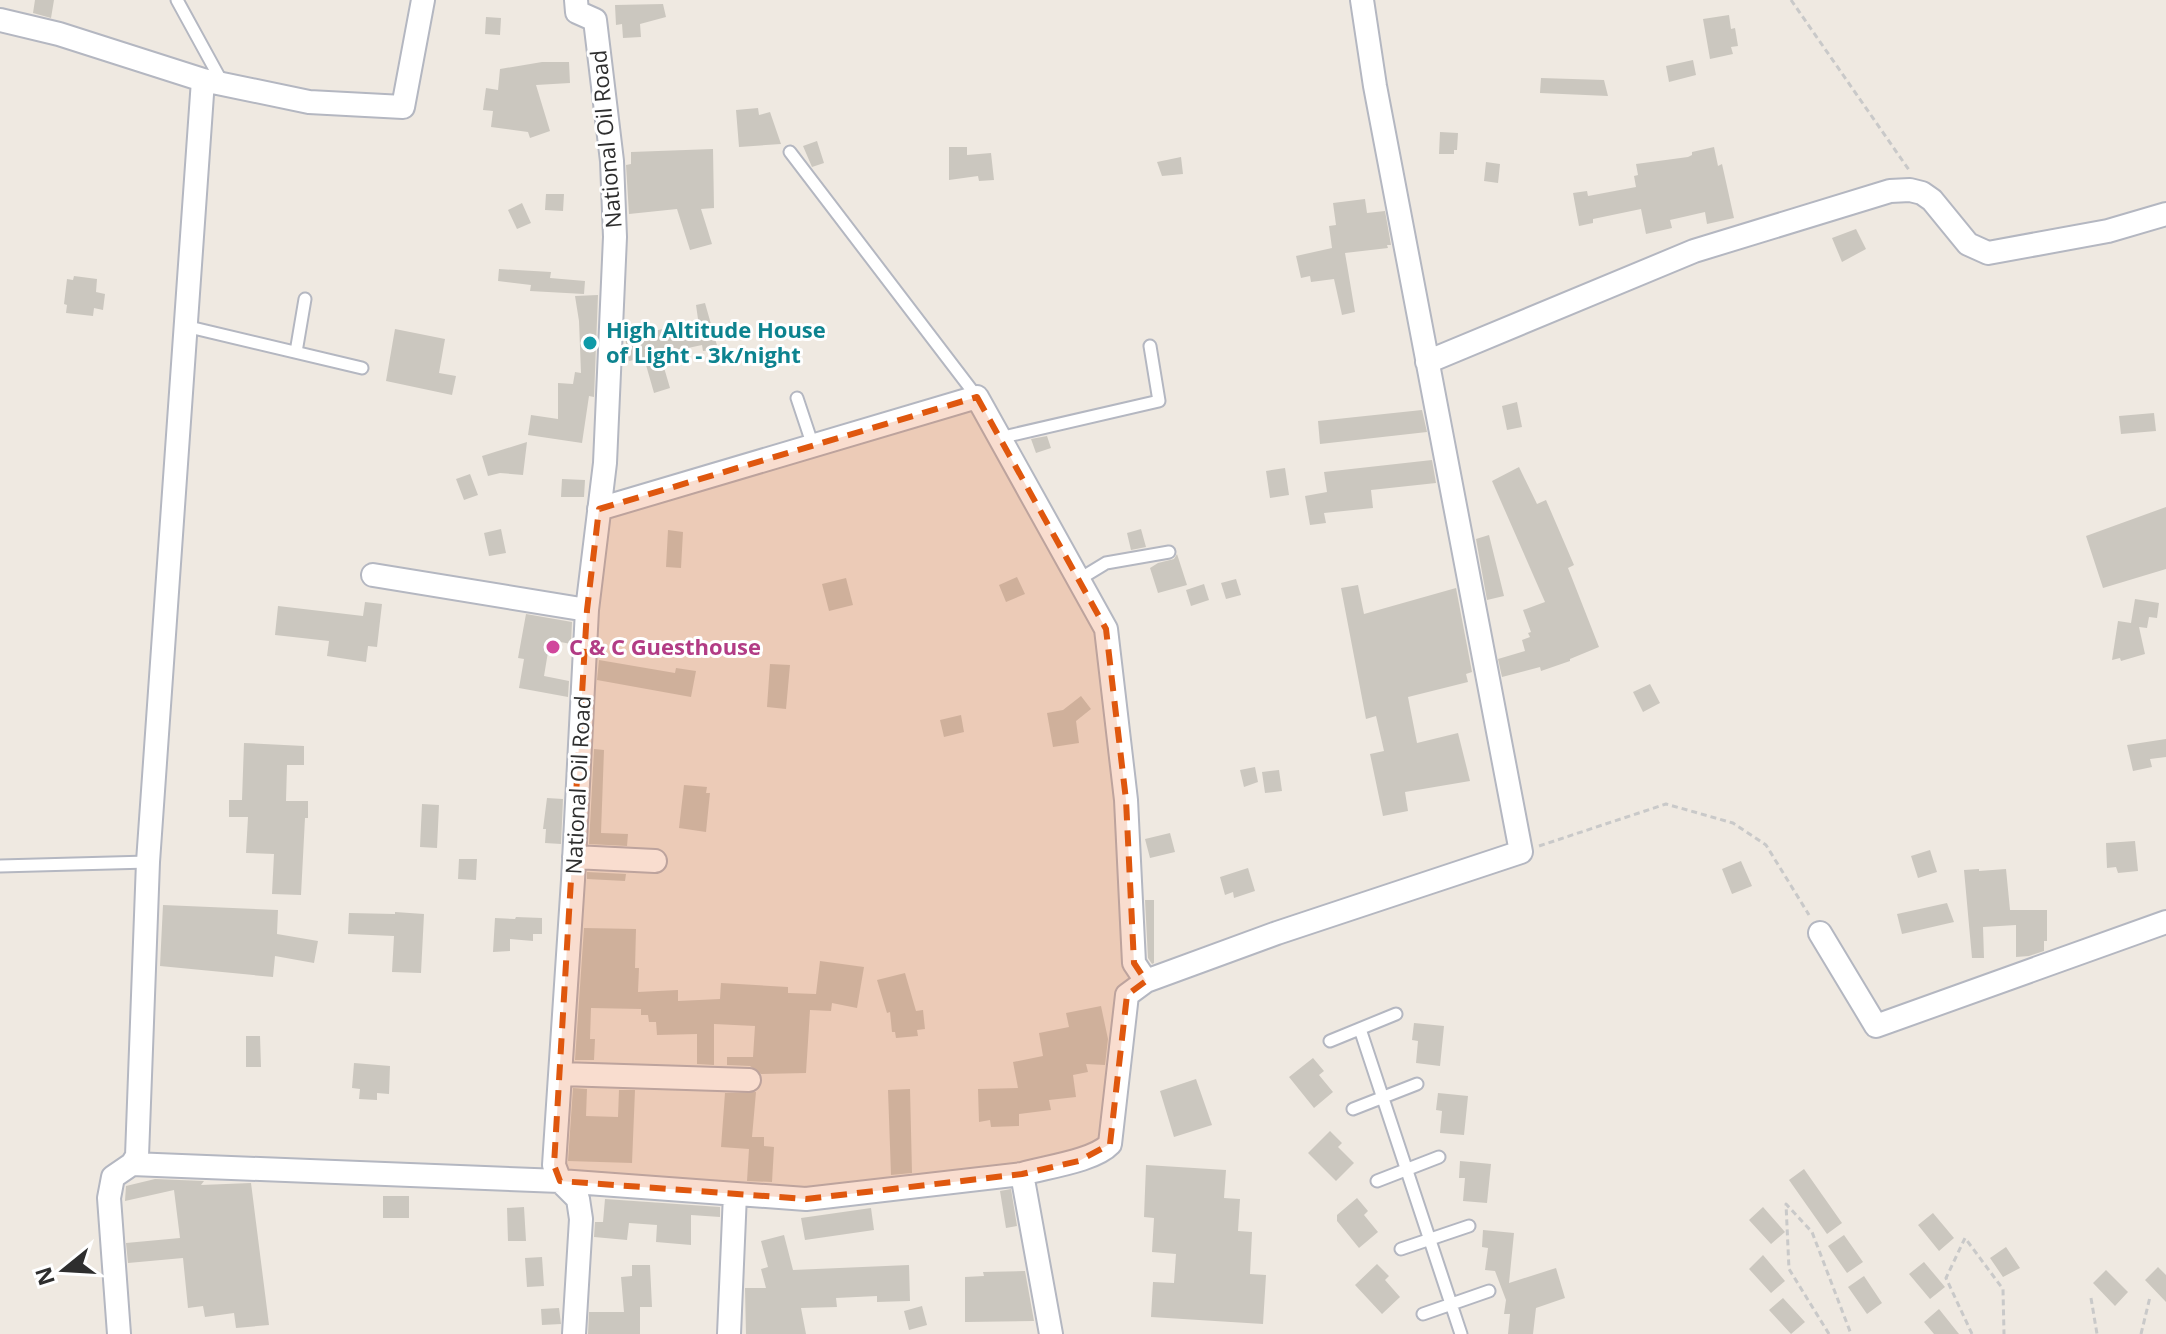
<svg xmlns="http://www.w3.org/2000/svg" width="2166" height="1334" viewBox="0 0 2166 1334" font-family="'Open Sans',sans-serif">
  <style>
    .building { fill: #cbc7bf }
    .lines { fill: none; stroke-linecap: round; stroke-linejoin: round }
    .lane-casing { stroke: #b4b7c1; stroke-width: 15 }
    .street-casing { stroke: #b4b7c1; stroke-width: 26 }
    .path { stroke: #c9c9c9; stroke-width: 3; stroke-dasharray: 6 4; stroke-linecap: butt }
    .lane { stroke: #fff; stroke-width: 11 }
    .street { stroke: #fff; stroke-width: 22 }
    .marked { fill: #df570e; fill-opacity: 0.2; stroke: #df570e; stroke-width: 6; stroke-dasharray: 16 10; stroke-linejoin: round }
    .culture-dot { fill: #0f9aa8; stroke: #fff; stroke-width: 3 }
    .hotel-dot { fill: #d1479c; stroke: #fff; stroke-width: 3 }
    .labels { text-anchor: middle; stroke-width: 6; stroke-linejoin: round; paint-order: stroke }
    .street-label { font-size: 22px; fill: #2e2e2e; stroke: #fff }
    .culture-label { font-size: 22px; font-weight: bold; fill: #0d838f; stroke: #fff; text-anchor: start }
    .hotel-label { font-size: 22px; font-weight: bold; fill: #b23c85; stroke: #fff; text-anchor: start }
  </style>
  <rect width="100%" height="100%" fill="#efe9e1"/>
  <path class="building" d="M35,0H54L51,18L33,13Z
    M663,4L666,17L640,24L641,37L623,38L622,24L616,25L615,5Z
    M1729,15L1731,29L1735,28L1738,46L1731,47L1733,54L1710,59L1703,19Z
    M486,17L501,18L500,35L485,34Z
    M1693,60L1696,75L1669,82L1666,66Z
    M542,62H569L570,83L536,85L550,131L530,138L528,132L491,127L493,111L483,110L486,88L498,90L500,69Z
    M1541,78L1604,80L1608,96L1540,93Z
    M758,108L759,115L770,112L781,144L739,147L736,110Z
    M1440,132L1458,133L1457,150H1454V154H1439Z
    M817,141L824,163L812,167L803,146Z
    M949,147H967V155L991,153L994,180L979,181L978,176L949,180Z
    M1714,147L1718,166L1722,164L1734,218L1707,224L1705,212L1670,220L1672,228L1646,234L1641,209L1593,219V223L1579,226L1573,193L1587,191L1588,196L1636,187L1634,176L1638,175L1636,164L1688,157L1692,155V152Z
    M713,149L714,208L701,209L712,244L690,250L677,209L629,214L626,165L631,164V152Z
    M1181,157L1183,174L1162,176L1157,162Z
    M1486,162L1500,164L1498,183L1484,181Z
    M546,194H564L563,211L545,210Z
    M1365,199L1367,213L1385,211L1391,245H1387L1388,248L1345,253L1355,312L1342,315L1334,279L1311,282L1310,276L1301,278L1296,256L1332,248L1329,226L1336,225L1333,203Z
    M522,203L531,223L517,229L508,210Z
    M1856,229L1866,249L1842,262L1832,238Z
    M499,269L551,272L550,278L585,281L584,294L530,291L531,285L498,281Z
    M74,276L97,279L96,292L105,294L103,310L94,308L93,316L66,313L67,305L64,304L67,279L73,280Z
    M598,295L594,397L589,396L582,443L528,435L531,415L558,419V383L573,384L575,372L581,373L579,321L575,296Z
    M705,303L718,349L703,351L702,345L660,354L670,388L654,393L644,358L629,361L625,337L682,325L684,330L699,326L696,305Z
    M395,329L445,339L439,373L456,376L452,395L386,381Z
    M1517,402L1522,427L1507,430L1502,406Z
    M1422,410L1427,432L1320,444L1318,421Z
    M2154,413L2156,431L2121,434L2119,416Z
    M1047,436L1051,448L1036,453L1031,439Z
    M527,442L523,475L500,473L488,476L482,456Z
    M1432,460L1436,483L1371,490L1373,508L1324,513L1326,523L1310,525L1305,496L1327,492L1324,472Z
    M1519,467L1537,504L1546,500L1574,565L1568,568L1599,647L1570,659V661L1541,671L1540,667L1502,677L1498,659L1525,651L1522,640L1530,637L1528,633L1531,632L1523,610L1545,602L1492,481Z
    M1285,468L1289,495L1270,498L1266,471Z
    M470,474L478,495L464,500L456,479Z
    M562,479L585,480L584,497H561Z
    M2166,507V569L2103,588L2086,536Z
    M501,529L506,553L489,556L484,533Z
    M1141,529L1146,547L1131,550L1127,533Z
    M668,530L683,532L681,568L666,567Z
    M1489,535L1504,596L1487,600L1476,539Z
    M1177,554L1187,585L1158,593L1150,568L1158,563L1174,559Z
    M1017,577L1025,594L1006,602L999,585Z
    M846,578L853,605L829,611L822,584Z
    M1236,579L1241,595L1226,599L1221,583Z
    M1204,584L1209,600L1191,606L1186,590Z
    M1358,585L1364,614L1456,588L1472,672L1466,674L1468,682L1408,697L1417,743L1458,733L1470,781L1405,792L1408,811L1383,816L1370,754L1384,751L1376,716L1366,719L1341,588Z
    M2135,599L2159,603L2157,618L2149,617L2147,628L2139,627L2145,654L2121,661L2120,658L2112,660L2118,621L2131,623Z
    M365,602L382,604L377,647L368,646L366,662L327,656L329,641L275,635L278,606L363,616Z
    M526,614L572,622L571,644L550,640L544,676L569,681L568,697L519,688L524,659L518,658Z
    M599,660L675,673L676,668L696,671L691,697L597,680Z
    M770,664L790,665L786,709L767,707Z
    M1650,684L1660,703L1643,712L1633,692Z
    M1081,696L1091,709L1076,721L1079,743L1053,747L1047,713L1063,710Z
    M961,715L964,732L944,737L940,720Z
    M2166,739V757L2150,759L2152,767L2133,771L2127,745Z
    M244,743L304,746V765H287L286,801H308V818H305L301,895L272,894L274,854L246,853L248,817H229V800H242Z
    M594,749L604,750L601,833L628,834L627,846L589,844Z
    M1255,767L1258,782L1244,787L1240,770Z
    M1279,770L1282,791L1265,793L1262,772Z
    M684,785L707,787L706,793H710L706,832L679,828Z
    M547,798L563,799L561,844L545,843L546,829H543Z
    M422,804L439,805L437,848L420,847Z
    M1170,833L1175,852L1150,858L1145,839Z
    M2135,841L2138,871L2118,873L2116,867L2107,868L2106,843Z
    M1930,850L1937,872L1918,878L1911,856Z
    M459,859H477L476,880L458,879Z
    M1741,861L1752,886L1732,894L1722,869Z
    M1248,868L1255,891L1234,898L1233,892L1225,895L1220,877Z
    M1979,869V871L2006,869L2010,910H2047V941H2044V951L2029,956L2016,957V925L1983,927L1984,958H1972L1964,870Z
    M587,872L626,874L625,881L587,879Z
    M1145,900H1154V963L1152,964L1148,958Z
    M1947,903L1954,922L1902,934L1897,914Z
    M163,905L278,910L277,934L318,941L314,963L275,956L273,977L160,966Z
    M395,912L424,914L421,973L392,972L394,936L348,934L349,913L395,914Z
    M516,917L542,918V934H533V941L510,939V951L493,952L495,918L515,919Z
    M584,928L636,929L635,968H639L638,992L678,990V1001L720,999L721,983L788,987V993L816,994L820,961L864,967L857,1008L832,1003L831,1011L810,1010L806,1073L761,1074L750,1066L727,1065V1057H753L755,1026L714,1024V1065L697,1064V1034L657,1035L656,1022H649L648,1015H641V1009L591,1008L590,1039H595L594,1060H575Z
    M905,973L916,1011L923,1010L925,1029L917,1030L918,1036L896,1038L895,1032H892L890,1012L887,1013L877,980Z
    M1101,1006L1108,1039L1105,1065L1086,1064L1088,1072L1073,1075L1076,1097L1049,1100L1051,1110L1019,1114V1126L991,1127L990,1120L979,1122L978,1089L1018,1088L1013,1062L1043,1056L1039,1033L1069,1027L1066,1013Z
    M1414,1023L1444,1026L1440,1066L1416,1063L1418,1041L1412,1040Z
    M246,1036H260L261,1067H246Z
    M1313,1058L1324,1071L1319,1075L1333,1092L1314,1108L1289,1077Z
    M354,1063L390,1066L389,1094L377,1093V1100L359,1099L360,1089L352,1088Z
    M1196,1079L1212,1125L1174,1137L1160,1091Z
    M573,1088L587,1089L586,1116L618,1117L619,1090H635L632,1163L568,1161Z
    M910,1089L912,1173L891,1175L888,1090Z
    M756,1092L752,1137H764V1146L774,1147L772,1182L747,1181L749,1149L721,1147L725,1093Z
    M1438,1093L1468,1096L1464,1135L1440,1133L1442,1111L1436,1110Z
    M1330,1131L1342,1143L1338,1147L1354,1163L1336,1181L1308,1153Z
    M1460,1161L1491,1164L1487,1203L1463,1201L1465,1178H1459Z
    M1146,1165L1226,1170L1224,1198L1240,1199L1238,1231L1252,1232L1250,1274L1266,1275L1263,1324L1151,1317L1153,1282L1174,1283L1176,1254L1152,1252L1154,1218L1144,1217Z
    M1804,1169L1842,1223L1827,1234L1789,1180Z
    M155,1179L204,1181L201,1185L251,1183L269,1325L236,1328L234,1313L205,1317L203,1306L188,1308L183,1258L128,1263L126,1243L180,1238L174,1190L125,1201L126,1186Z
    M1011,1189L1017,1226L1006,1228L1000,1191Z
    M383,1196H409V1218H383Z
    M1357,1198L1368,1211L1364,1215L1378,1232L1359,1248L1337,1221V1215Z
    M605,1199L720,1207V1217L691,1215V1245L656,1242L657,1225L629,1223L627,1240L594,1237L595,1222H603Z
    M524,1207L526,1241H508L507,1208Z
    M1763,1207L1785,1232L1771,1244L1749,1220Z
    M871,1208L874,1230L805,1240L801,1218Z
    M1933,1213L1954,1238L1939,1251L1918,1225Z
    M1483,1230L1514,1233L1509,1283L1556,1268L1565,1298L1536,1308L1533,1334H1508L1510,1314H1504L1506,1300L1495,1271L1485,1270L1488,1248L1482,1247Z
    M784,1235L793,1270L909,1265L910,1301L877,1302V1296L836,1298L837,1307L801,1308L806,1334H746L745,1288H766L761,1269L768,1267L761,1241Z
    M1844,1235L1863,1262L1847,1273L1828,1246Z
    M2006,1247L2020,1268L2003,1277L1990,1258Z
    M1763,1255L1785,1281L1771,1293L1749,1269Z
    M542,1257L544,1286L527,1287L525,1258Z
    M1924,1262L1945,1287L1930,1299L1909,1274Z
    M1377,1264L1389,1276L1385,1280L1400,1297L1382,1314L1355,1285Z
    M632,1265H650L652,1307H640V1334H588L589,1312H624L621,1277L632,1276Z
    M2158,1267L2166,1275V1302L2145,1280Z
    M2106,1270L2128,1292L2115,1306L2093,1283Z
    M1025,1271L1034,1321L965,1322V1277L984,1276L983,1272Z
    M1864,1276L1882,1303L1867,1314L1848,1287Z
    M1783,1298L1805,1322L1791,1334L1769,1310Z
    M922,1306L927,1325L909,1330L904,1311Z
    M559,1308L561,1324L542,1325L541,1309Z
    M1939,1309L1959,1334H1934L1924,1322Z"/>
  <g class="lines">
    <g class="lane-casing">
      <path id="lane" d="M177,0L223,84
        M790,152L977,397
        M185,326L362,368
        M296,352L305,299
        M797,398L813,446
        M999,438L1159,401L1150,346
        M1078,580L1106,563L1169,552
        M0,866L148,862
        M1360,1029L1461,1334
        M1330,1041L1396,1014
        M1353,1109L1417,1084
        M1377,1181L1439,1157
        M1401,1249L1469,1226
        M1423,1314L1489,1291"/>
    </g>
    <g class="street-casing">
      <path id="street" d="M0,20L59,34L203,80L309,102L403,107L423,0
        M1427,362L1694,251L1890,191L1910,190L1922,193L1932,200L1968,244L1988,253L2108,231L2166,214
        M599,509L977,397L1106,629L1126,800L1134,963L1146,981L1127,995L1110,1144C1094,1161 1046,1167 1022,1174L1051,1334
        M373,575L587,610
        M574,857L655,861
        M1820,933L1876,1026L2166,922
        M1146,981L1277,933L1521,852L1375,86L1362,0
        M561,1074L749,1080
        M132,1164L560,1181L806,1199L1022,1174
        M119,1334L109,1198L113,1177L132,1164L137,1156L148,862L203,80
        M574,1334L581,1219L578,1199L560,1181L554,1165L573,880L587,610L605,463L615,237L612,161L595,20L577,12L576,0
        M729,1334L735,1194"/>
    </g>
    <path class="path" d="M1791,0L1909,170
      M1539,846L1666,804L1733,823L1766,845L1809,915
      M2091,1298L2097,1334
      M1829,1334L1789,1269L1786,1204L1812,1232L1851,1334
      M1972,1334L1946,1278L1965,1238L2003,1289L2004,1334
      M2141,1334L2150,1297"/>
    <use href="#lane" class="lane"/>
    <use href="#street" class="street"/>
  </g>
  <path class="marked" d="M977,397L1106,629L1126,800L1134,963L1146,981L1127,995L1110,1144L1079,1161L1022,1174L806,1199L560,1181L554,1165L587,610L599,509Z"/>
  <circle class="culture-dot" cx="590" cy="343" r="8"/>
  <circle class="hotel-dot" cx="553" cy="647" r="8"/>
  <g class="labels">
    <g class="street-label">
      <text transform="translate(606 139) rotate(-95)" y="8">National Oil Road</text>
      <text transform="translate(578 785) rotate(-87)" y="8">National Oil Road</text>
    </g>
    <g class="culture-label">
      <text x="606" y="338">High Altitude House<tspan x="606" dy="25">of Light - 3k/night</tspan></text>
    </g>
    <g class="hotel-label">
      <text x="569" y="655">C &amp; C Guesthouse</text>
    </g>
  </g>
  <g transform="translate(64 1270) rotate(252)" stroke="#ffffff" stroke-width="6" paint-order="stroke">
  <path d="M0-6L14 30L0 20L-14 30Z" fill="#2e2e2e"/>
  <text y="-12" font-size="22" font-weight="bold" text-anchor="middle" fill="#2e2e2e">N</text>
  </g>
</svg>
